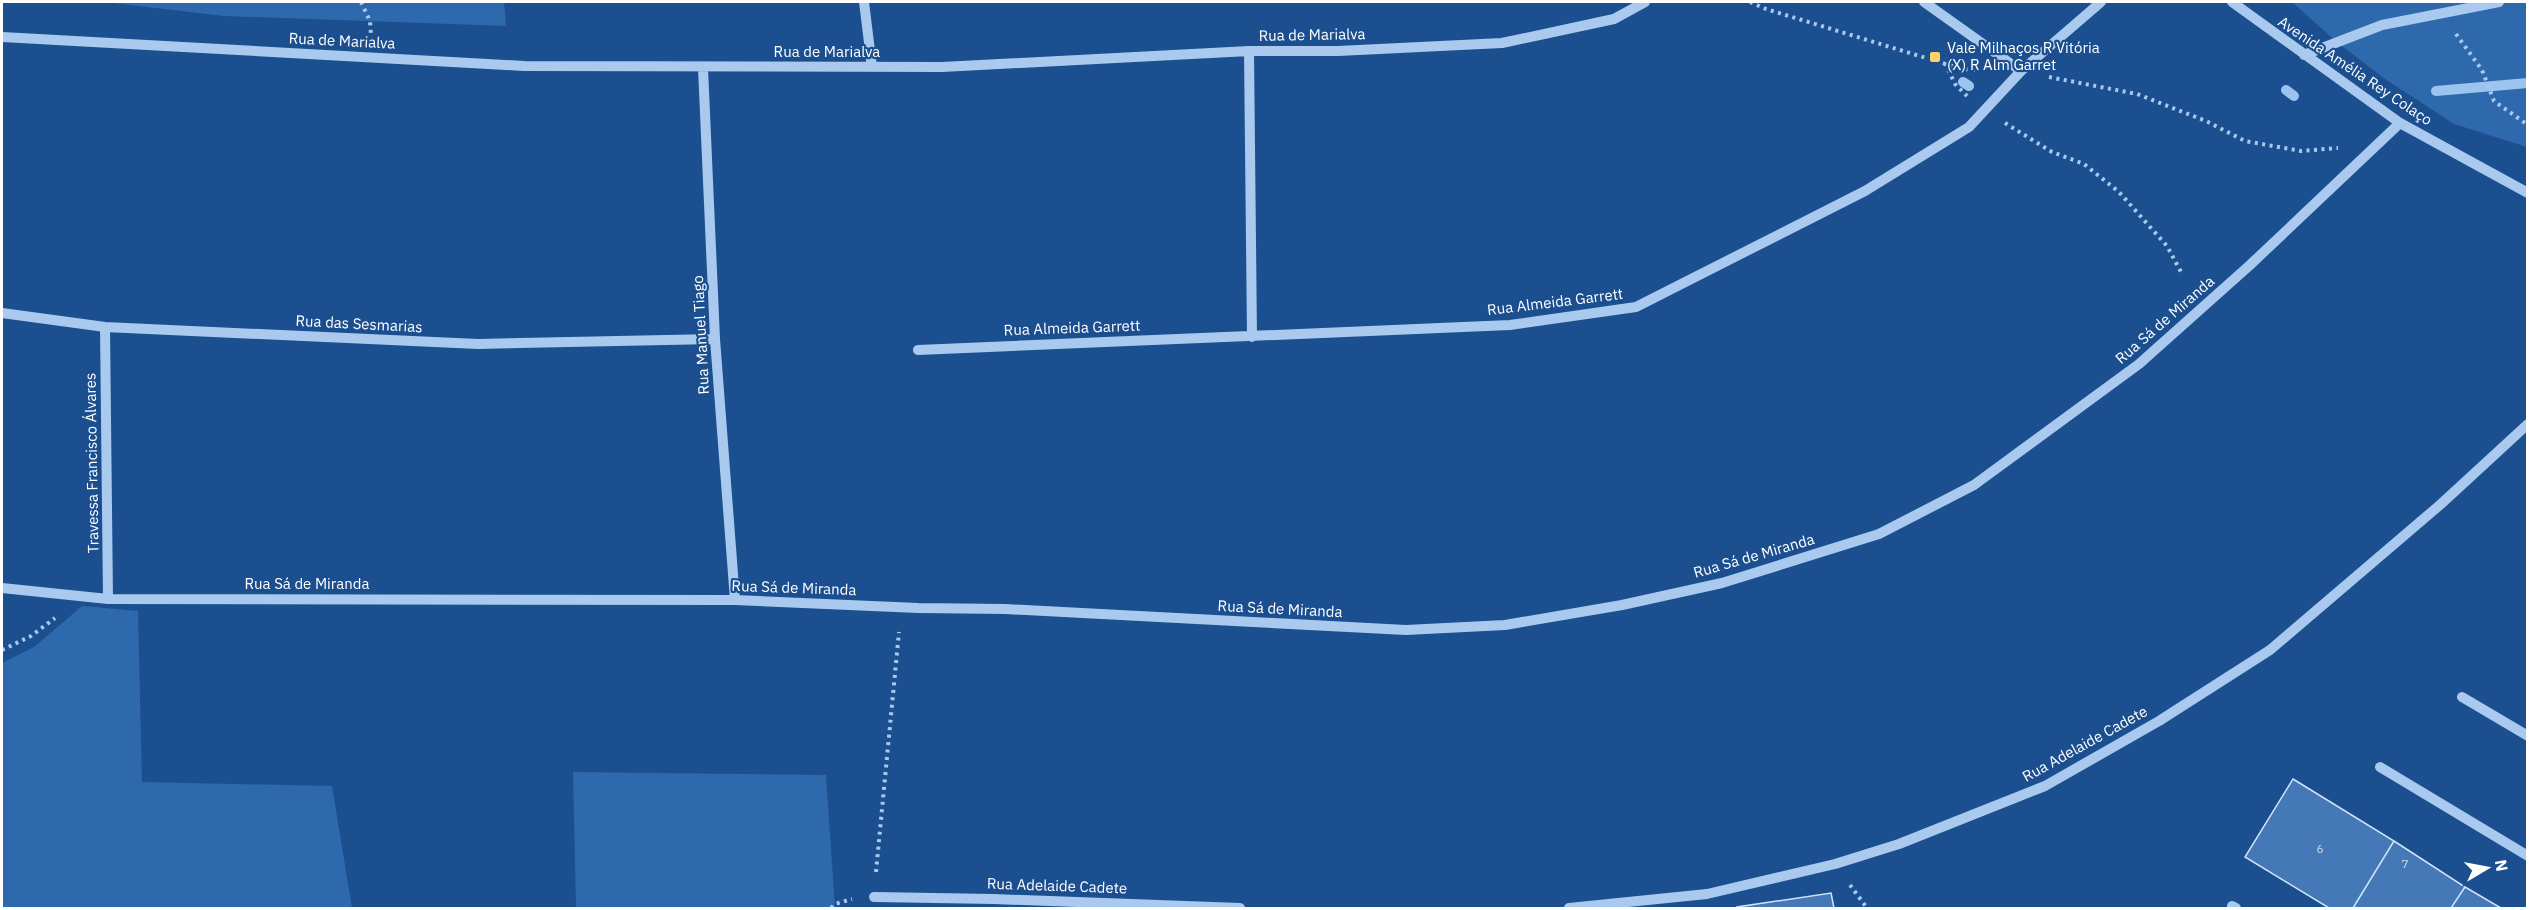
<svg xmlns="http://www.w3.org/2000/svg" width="2529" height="910" viewBox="0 0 2529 910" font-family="'IBM Plex Sans',sans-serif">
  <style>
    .green { fill: #2e69ad }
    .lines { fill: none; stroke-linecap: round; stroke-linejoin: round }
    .stream { stroke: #9cc4f0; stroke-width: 10 }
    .building { fill: #4478b7; stroke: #cfe3fa; stroke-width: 1.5 }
    .path { stroke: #a9c9ee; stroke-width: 4; stroke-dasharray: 3 4.5; stroke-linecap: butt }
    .minor { stroke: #a9c9ee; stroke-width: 10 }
    .poi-dot { fill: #ffd166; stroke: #1b4f8f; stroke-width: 2 }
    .labels { text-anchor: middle; stroke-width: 4.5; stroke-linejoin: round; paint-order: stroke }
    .number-label { font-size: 12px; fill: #d0dded }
    .street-label { font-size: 15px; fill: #fff; stroke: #1b4f8f }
    .poi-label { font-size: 15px; fill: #fff; stroke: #1b4f8f; text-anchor: start }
  </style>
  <rect width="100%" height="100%" fill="#1b4f8f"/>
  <path class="green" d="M105,2H504L506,26L224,16Z
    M2292,2H2527V147L2454,124L2385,79L2338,43Z
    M82,606L138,611L142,782L332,786L352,908H2V663L34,647Z
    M573,772L826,775L835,908H576Z"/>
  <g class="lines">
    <path class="stream" d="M1963,82L1969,86
      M2286,90L2294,96
      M2436,91L2528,83"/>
  </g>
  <path class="building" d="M2293,779L2394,841L2353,908H2329L2245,857Z
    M2394,841L2465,887L2451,908H2353Z
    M2465,887L2501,908H2451Z
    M1831,893L1834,908H1737V907Z"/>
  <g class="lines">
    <path class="path" d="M361,2L370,21L371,35
      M1750,2L1766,9L1962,69L1976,70
      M2456,34L2482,70L2494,101L2528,125
      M1945,63L1955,84L1967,96
      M2049,77L2137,94L2206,121L2245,141L2301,151L2338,148
      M2005,123L2052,152L2084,164L2119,192L2167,246L2181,272
      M2,650L31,636L55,618
      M876,872L899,632
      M1850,885L1867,908
      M831,908L835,904L852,899"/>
    <path class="minor" d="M864,2L872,67
      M1924,2L2021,71
      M2232,2L2400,123L2528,193
      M2,37L524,66L942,67L1249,51H1338L1502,43L1614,19L1645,2
      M1249,51L1252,337
      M2304,55L2382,25L2499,2
      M703,68L715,339L735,600
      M2,313L105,327L478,344L715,339
      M105,327L108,599
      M918,350L1510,325L1636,307L1865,191L1969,127L2021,71L2101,2
      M2,588L108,599L735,600L918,608L1005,609L1406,630L1505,625L1622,605L1722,583L1879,534L1974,485L2139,364L2250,265L2400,123
      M2462,697L2528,736
      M2380,767L2528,856
      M874,897L994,899L1240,908
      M2232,906L2236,908
      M1569,908L1707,894L1835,864L1899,844L2045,786L2159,721L2270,650L2441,504L2528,424"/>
  </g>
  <rect class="poi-dot" x="1929" y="51" width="12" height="12" rx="3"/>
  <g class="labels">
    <g class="number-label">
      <text x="2320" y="853">6</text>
      <text x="2405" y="868">7</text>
    </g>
    <g class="street-label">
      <text transform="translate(1312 35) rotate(-1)" y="5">Rua de Marialva</text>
      <text transform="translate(342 41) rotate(3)" y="5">Rua de Marialva</text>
      <text x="827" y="57">Rua de Marialva</text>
      <text transform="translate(2355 71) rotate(34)" y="5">Avenida Amélia Rey Colaço</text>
      <text transform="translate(1555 302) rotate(-7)" y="5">Rua Almeida Garrett</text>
      <text transform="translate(2165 320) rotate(-41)" y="5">Rua Sá de Miranda</text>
      <text transform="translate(359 324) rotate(3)" y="5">Rua das Sesmarias</text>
      <text transform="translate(1072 328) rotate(-2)" y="5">Rua Almeida Garrett</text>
      <text transform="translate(701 335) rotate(-93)" y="5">Rua Manuel Tiago</text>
      <text transform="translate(92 463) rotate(-91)" y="5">Travessa Francisco Álvares</text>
      <text transform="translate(1754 556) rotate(-16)" y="5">Rua Sá de Miranda</text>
      <text x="307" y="589">Rua Sá de Miranda</text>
      <text transform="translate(794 588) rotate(2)" y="5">Rua Sá de Miranda</text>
      <text transform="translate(1280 609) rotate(3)" y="5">Rua Sá de Miranda</text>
      <text transform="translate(2085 744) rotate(-29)" y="5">Rua Adelaide Cadete</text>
      <text transform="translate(1057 886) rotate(2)" y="5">Rua Adelaide Cadete</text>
    </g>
    <g class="poi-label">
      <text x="1947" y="53">Vale Milhaços R Vitória<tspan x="1947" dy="17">(X) R Alm Garret</tspan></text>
    </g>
  </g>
  <rect width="2529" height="910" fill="none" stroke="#ffffff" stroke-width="6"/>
  <g transform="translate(2487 868) rotate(80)" stroke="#1b4f8f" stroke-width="4.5" paint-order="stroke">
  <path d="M0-4.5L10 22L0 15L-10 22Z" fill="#ffffff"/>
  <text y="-9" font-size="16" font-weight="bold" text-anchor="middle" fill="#ffffff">N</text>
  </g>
</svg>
